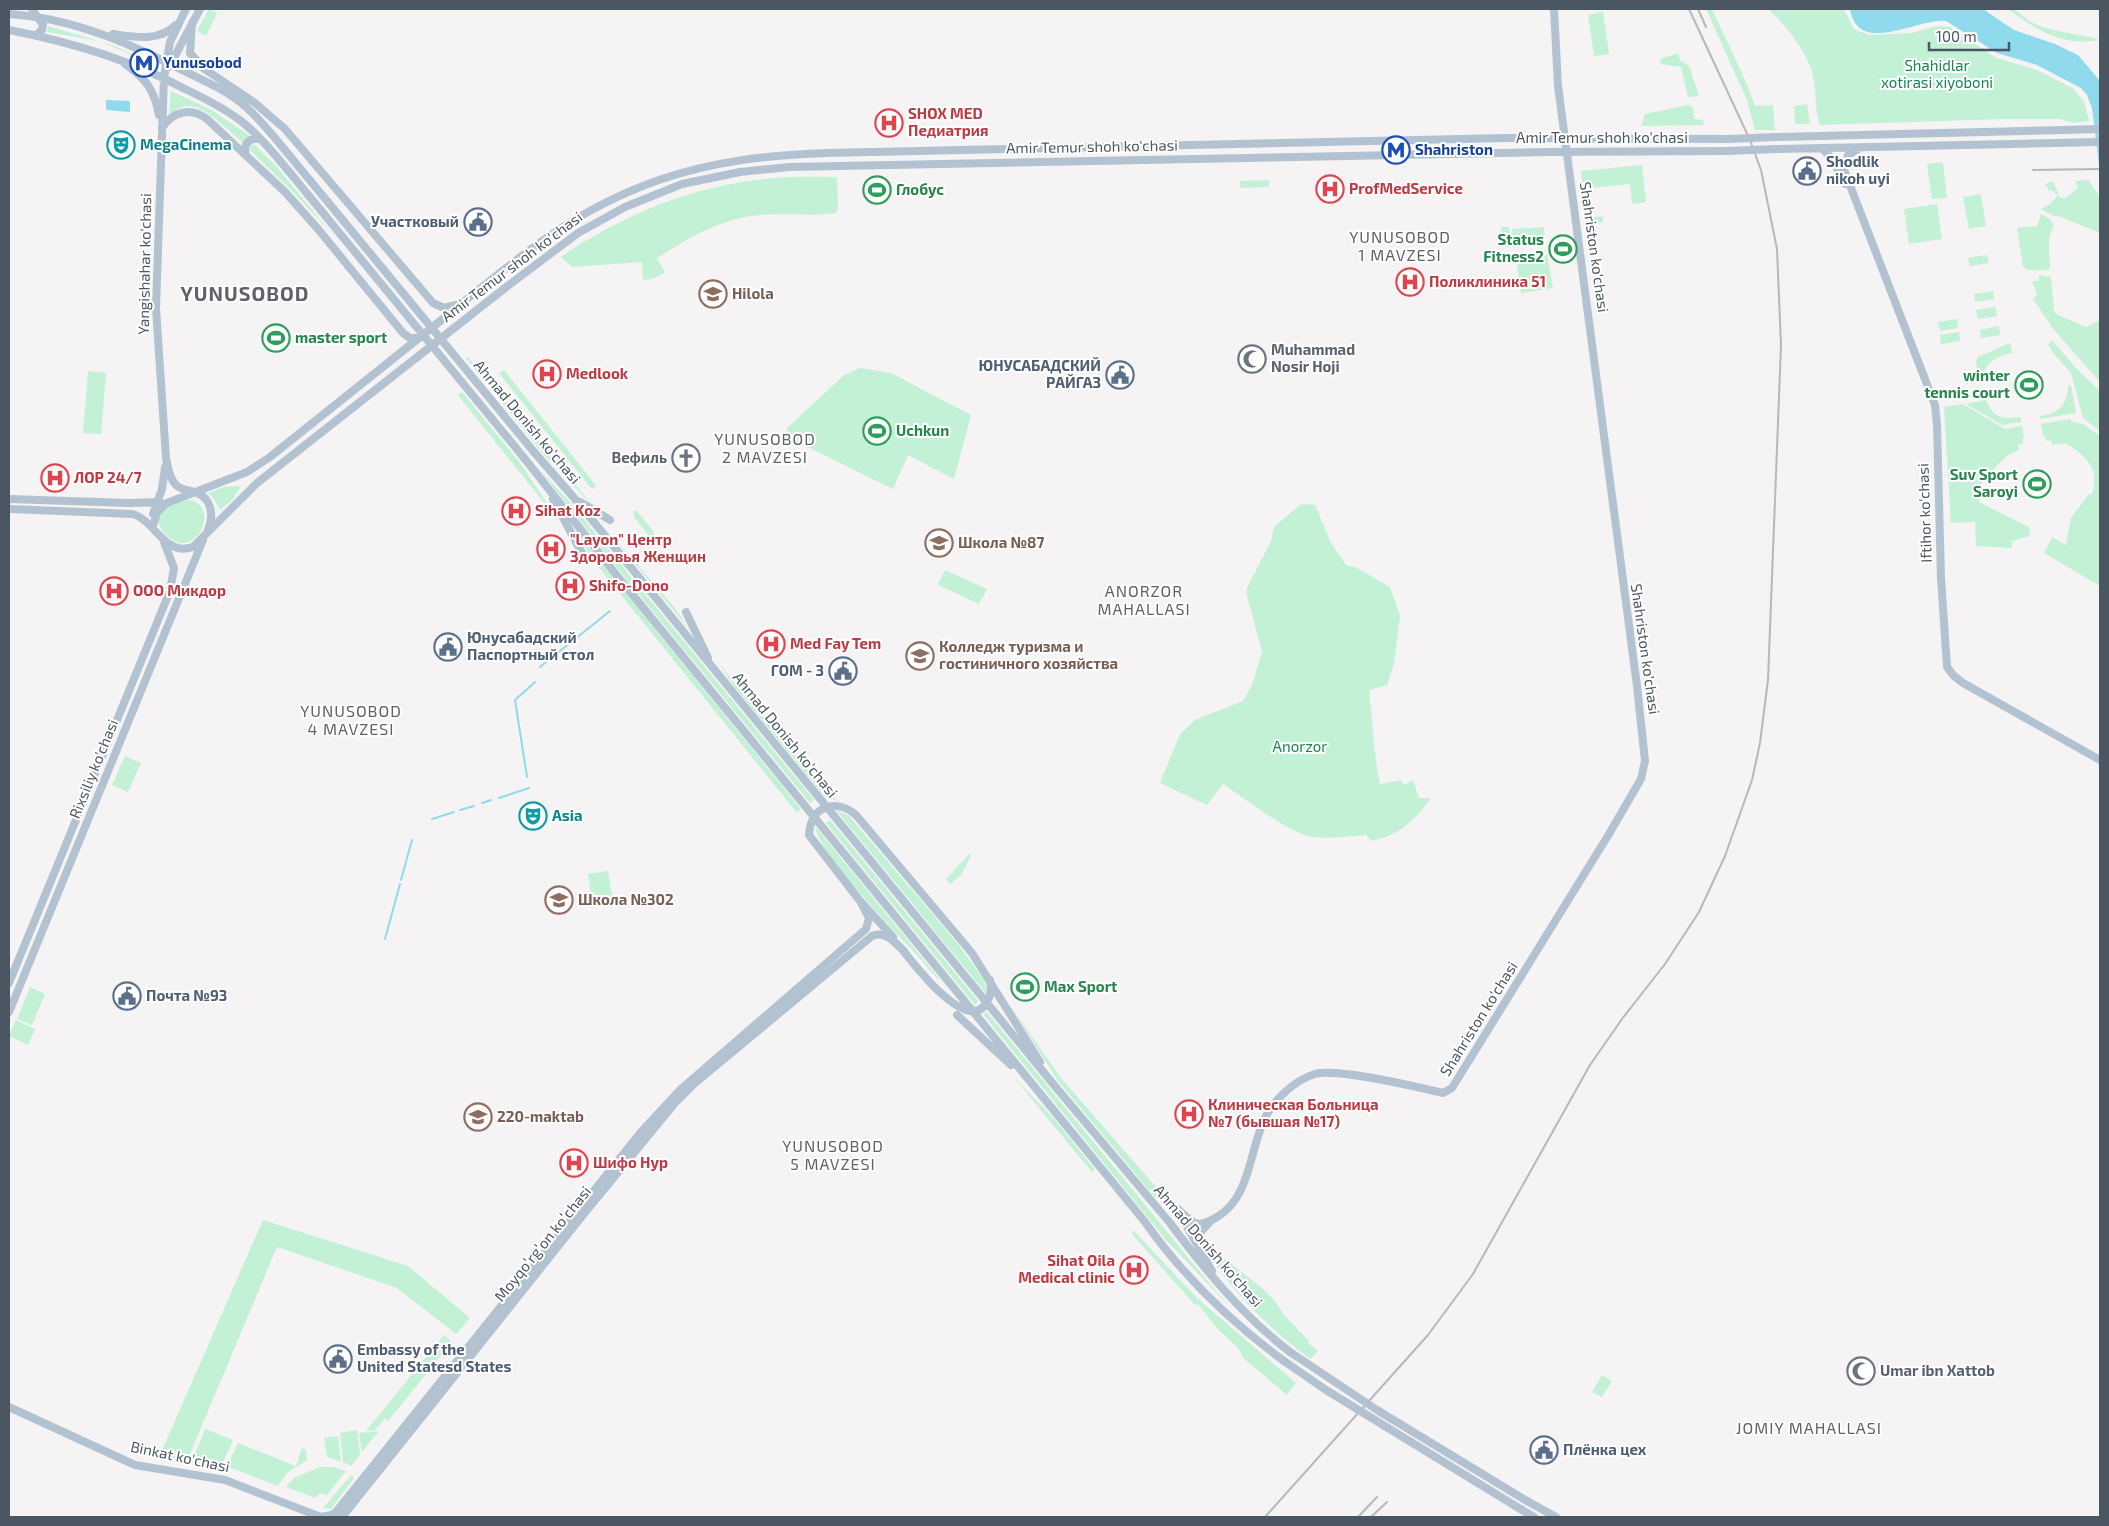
<svg xmlns="http://www.w3.org/2000/svg" width="2109" height="1526" viewBox="0 0 2109 1526" font-family="'Exo 2',sans-serif">
  <style>
    .green { fill: #c3f1d5 }
    .water { fill: #90daee }
    .lines { fill: none; stroke-linecap: round; stroke-linejoin: round }
    .stream { stroke: #90daee; stroke-width: 2 }
    .major { stroke: #b3c2d1; stroke-width: 8 }
    .rail { stroke: #b5b8bd; stroke-width: 2 }
    .major-bridge { stroke: #b3c2d1; stroke-width: 8 }
    .labels { text-anchor: middle; stroke-width: 4; stroke-linejoin: round; paint-order: stroke }
    .transit-label { font-size: 15px; font-weight: bold; fill: #164399; stroke: #fff; text-anchor: start }
    .park-label { font-size: 15px; fill: #17864f; stroke: #fff }
    .health-label { font-size: 15px; font-weight: bold; fill: #be3a42; stroke: #fff; text-anchor: start }
    .street-label { font-size: 15px; fill: #4a5661; stroke: #fff }
    .culture-label { font-size: 15px; font-weight: bold; fill: #0d838f; stroke: #fff; text-anchor: start }
    .service-label { font-size: 15px; font-weight: bold; fill: #4e5e75; stroke: #fff; text-anchor: start }
    .leisure-label { font-size: 15px; font-weight: bold; fill: #27864d; stroke: #fff; text-anchor: start }
    .education-label { font-size: 15px; font-weight: bold; fill: #785e54; stroke: #fff; text-anchor: start }
    .worship-label { font-size: 15px; font-weight: bold; fill: #5b616d; stroke: #fff; text-anchor: start }
    .neighbourhood-label { font-size: 16px; letter-spacing: 1px; fill: #5f6368; stroke: #fff }
    .district-label { font-size: 20px; font-weight: bold; letter-spacing: 1px; fill: #5f6368; stroke: #fff }
  </style>
  <rect width="100%" height="100%" fill="#f5f3f3"/>
  <path class="green" d="M209,9L217,13L206,36L197,31Z
    M1706,9H1712L1746,82L1755,106L1773,105L1775,130H1755L1747,100Z
    M1768,9H1844L1854,29L1869,35L1911,33L1937,26L1950,27L1996,58L2037,70L2074,89L2084,102L2089,121L2073,123L2060,119H2004L1820,125C1814,110 1817,91 1813,75C1809,55 1784,22 1768,9Z
    M2008,9C2018,9 2022,17 2031,22C2052,33 2079,33 2100,40C2063,47 2036,30 2008,9Z
    M1603,12L1609,54L1594,56L1588,15Z
    M48,26L112,45L149,61V62L99,41L47,32Z
    M1678,53L1680,60L1689,66L1699,96L1688,97L1681,67L1661,64L1660,59Z
    M171,91L212,110L250,136L243,143C223,127 193,88 169,116Z
    M1807,104L1810,124H1795L1794,106Z
    M1688,105L1693,107L1694,119L1703,120L1704,125L1641,126L1645,114Z
    M251,145H255L276,166L332,234L295,194L250,150Z
    M1943,162L1947,198L1932,199L1927,164Z
    M1642,165L1646,202L1632,204L1630,184L1583,189L1581,171Z
    M837,177L838,208L836,213C810,217 784,212 759,215C720,219 689,238 657,258L665,272L655,278L643,280L642,262L572,267L561,257C622,215 691,187 765,179C789,176 813,177 837,177Z
    M1269,180V187L1240,188V181Z
    M2089,180L2100,198V233L2059,216H2054L2041,209L2050,204L2058,195L2051,190L2049,191L2045,184L2053,181L2060,198H2066L2078,188L2075,181Z
    M1981,194L1986,226L1969,229L1963,197Z
    M1937,204L1942,239L1909,244L1904,209Z
    M2041,214L2050,219L2054,226C2046,238 2050,254 2050,268L2047,270H2027L2023,267L2017,228L2037,226Z
    M1603,216V222L1591,224L1595,252L1591,253L1587,218Z
    M1501,227H1509L1511,247H1502Z
    M1544,227L1545,244L1513,246L1512,229Z
    M1547,255L1553,288L1521,293L1516,260Z
    M1987,255L1989,263L1970,266L1968,258Z
    M2039,275L2051,277L2054,310L2056,314L2086,327L2100,320V382L2054,330L2033,299L2037,294L2032,281H2039Z
    M1993,291L1994,299L1975,302L1974,294Z
    M1995,307L1997,316L1978,319L1976,310Z
    M1957,319L1958,328L1940,331L1938,322Z
    M1999,326L2000,335L1981,338L1980,330Z
    M1959,332L1960,341L1941,344L1940,335Z
    M2052,340L2077,369L2100,391V431L2083,418L2071,373L2053,353L2048,344Z
    M2010,343L2012,353C1996,356 1984,363 1983,380L1979,381L1976,361L1978,357Z
    M468,357L596,509L543,454L466,358Z
    M860,368L891,373L971,415L954,479L908,455L893,489L789,438L787,428L844,375Z
    M504,370L595,484V489L590,487L499,373Z
    M88,371L106,373L101,434L83,433Z
    M2071,385L2076,413L2040,419V416C2058,414 2068,404 2068,386Z
    M462,392L520,463L561,524L458,395Z
    M1986,400C1993,419 2003,419 2020,417L2022,422L2002,425L1966,404Z
    M1963,404L2005,429L2022,426L2024,438L2022,439L2023,444L2018,445L2019,450C2001,456 1987,477 1976,492L1981,496L1979,502L2029,527L2030,536L2012,541V548L1976,546L1975,522L1951,523L1944,407Z
    M2070,419L2073,422L2083,424L2100,436V586L2044,553L2052,537L2066,545L2071,518L2089,494L2091,495C2102,471 2085,454 2065,443L2052,445L2051,440L2046,441L2045,436H2043L2041,424Z
    M538,468L568,500L814,800L810,803L622,574Z
    M239,486L240,488L233,499L220,510L214,499L208,493L224,487Z
    M190,500C222,508 194,562 167,536C161,530 157,524 159,515C167,506 178,501 190,500Z
    M1301,504L1315,505L1331,543L1346,565L1357,568L1390,587L1400,616L1394,664L1387,685L1369,690C1373,721 1373,752 1380,784L1401,780L1404,785L1413,780L1419,798H1431C1414,821 1401,834 1372,841L1366,835C1348,836 1327,840 1309,836C1286,831 1244,798 1223,784L1207,805L1160,783L1180,734L1195,720L1243,701L1252,685L1262,652L1247,596V588L1271,541L1274,527Z
    M633,511H637L654,532L653,541L634,517Z
    M608,531L675,608L689,629Z
    M576,533H577L801,809L797,813L593,560Z
    M945,570L987,589L979,604L938,585Z
    M717,661L783,742L838,801L824,796L734,686Z
    M125,756L141,763L128,792L112,785Z
    M836,810L849,816L958,944L985,982L987,995Z
    M830,820L978,1001L975,1005L826,823Z
    M815,826L941,981C932,975 925,964 918,956C897,934 817,852 815,826Z
    M969,854L971,856L961,875L950,884L946,879Z
    M608,871L613,903L593,906L588,874Z
    M30,987L45,994L32,1025L17,1019Z
    M1009,1004L1061,1078L1168,1201L1164,1205L1153,1195L1058,1081Z
    M986,1011L1210,1284L1230,1307L1166,1240L983,1014Z
    M16,1020L35,1029L28,1045L9,1036Z
    M1011,1074L1056,1121L1095,1170L1092,1172Z
    M263,1220L408,1266L470,1318L456,1334L397,1288L277,1247L187,1461L160,1455Z
    M1133,1230L1198,1299L1296,1383L1287,1395L1242,1357L1240,1350L1217,1328L1197,1303L1195,1305L1132,1234Z
    M1201,1240L1262,1288L1273,1299L1285,1316L1309,1341L1308,1343L1318,1351L1311,1359C1269,1330 1226,1285 1200,1241Z
    M444,1335L452,1342L388,1421L385,1418L375,1430L366,1431Z
    M1602,1375L1612,1381L1602,1397L1592,1392Z
    M205,1429L233,1440L221,1467L192,1462Z
    M357,1430L360,1455L351,1466L343,1462L340,1433Z
    M379,1431L362,1452L359,1433Z
    M338,1436L341,1462L327,1457L324,1438Z
    M238,1443L296,1466L302,1448L306,1450L307,1460L287,1473L278,1486L234,1469L226,1468Z
    M320,1467H333L346,1471L327,1495L320,1493L315,1498L286,1487L294,1478Z
    M351,1475L354,1478L331,1509L323,1508Z"/>
  <path class="water" d="M1850,9H1983L2014,30L2055,44L2078,55L2100,81V173L2092,108L2087,95L2081,88L2037,65L1997,53L1946,21C1917,18 1858,57 1850,9Z
    M106,100L130,101V112L106,110Z"/>
  <g class="lines">
    <path class="stream" d="M540,667L610,611
      M527,777L515,700L535,682
      M499,798L529,788
      M482,803L491,800
      M460,810L474,806
      M432,819L454,812
      M401,880L412,840
      M385,939L400,884"/>
    <path class="major" d="M32,9L43,25L42,30L36,35
      M186,9L170,42L164,77L156,308L166,458C168,467 169,477 175,484C181,491 189,489 197,493C212,499 214,516 208,530
      M9,14C72,18 129,43 184,71C205,81 228,91 246,107C266,125 282,147 299,167
      M192,23L190,53L204,68
      M9,30C71,42 129,59 185,89C204,98 224,108 241,121C260,136 275,155 291,174
      M113,34C136,37 158,42 176,25
      M125,64C146,79 154,89 159,115
      M200,66L255,103L285,129L433,303L444,308L456,305
      M169,67L200,9
      M162,128C173,111 191,107 207,119L285,192L318,229L403,333L410,338H418
      M1776,137L2100,129
      M1822,148L1832,159L1845,184
      M1860,148L1848,155L1844,170L1935,405L1937,425L1941,578L1947,667L1954,676L1963,683L2100,760
      M1776,149L2100,142
      M246,155C243,144 249,137 260,139
      M534,452L575,499L1054,1085L1170,1223C1205,1270 1243,1316 1290,1352
      M525,459L618,577L1145,1222C1183,1276 1231,1322 1284,1361
      M9,499L129,503L160,502
      M553,499L583,555
      M580,502L610,520
      M9,509L133,514C156,521 164,557 193,547L257,483L505,288L578,233L625,207L682,184L740,172L789,167L1545,152L1727,151
      M153,514L162,489L165,467
      M154,523L157,512L167,503L247,472L270,457C328,411 386,364 444,318C514,261 572,210 659,180C714,161 769,155 827,153L1505,138L1727,139
      M686,612L708,658
      M893,937L860,901L809,835C810,807 835,797 856,815L972,953L1040,1062
      M901,948C913,963 963,1030 984,1006C991,998 992,990 990,980
      M9,983L170,591L174,568L164,542
      M9,1012L203,540
      M957,1015L1011,1065
      M1178,1209C1193,1224 1198,1229 1217,1217C1252,1196 1249,1148 1266,1116C1276,1098 1295,1080 1315,1074C1336,1068 1418,1087 1443,1093L1452,1088L1609,834L1641,779L1645,761L1637,686L1558,86L1554,9
      M1181,1216L1212,1271
      M1194,1239L1209,1223
      M9,1407L135,1465L225,1480L321,1517
      M1527,1501L1556,1517
      M1522,1510L1534,1517
      M321,1517L332,1515L336,1512L641,1132L681,1089L866,929L869,918L860,901
      M342,1517L587,1210L675,1103L694,1084L872,936C886,930 895,943 904,951"/>
    <path class="rail" d="M1698,9L1706,27
      M2033,170L2100,169
      M1265,1517L1428,1335L1473,1274L1590,1065L1622,1019L1665,964L1699,912L1725,856L1752,780L1760,743L1768,680L1781,345L1777,249L1761,170L1750,140L1689,9
      M1358,1517L1377,1497
      M1371,1517L1387,1502"/>
    <path class="major-bridge" d="M1727,139L1776,137
      M1727,151L1776,149
      M299,167L534,452
      M291,174L525,459
      M1290,1352L1377,1410L1527,1501
      M1284,1361L1326,1390L1522,1510"/>
  </g>
  <defs>
    <g id="metro-ring" transform="scale(1.4375)"><circle r="9.5" fill="#fff" stroke="#1a4fb4" stroke-width="1.5"/><path d="M-5.5 5V-5H-3L0 0L3-5H5.5V5H3V-.5L0 4L-3-.5V5Z" fill="#1a4fb4"/></g>
    <g id="hospital-ring" transform="scale(1.4375)"><circle r="9.5" fill="#fff" stroke="#e0444e" stroke-width="1.5"/><path d="M-5-5h3v3.5h4V-5h3V5h-3V1.5h-4V5h-3Z" fill="#e0444e"/></g>
    <g id="theatre-ring" transform="scale(1.4375)"><circle r="9.5" fill="#fff" stroke="#0f9aa8" stroke-width="1.5"/><path d="M-5-5.5Q0-4 5-5.5V0Q5 5 0 6Q-5 5-5 0ZM-3.3-2.5H-1v1.5H-3.3ZM1-2.5H3.3v1.5H1ZM-2.8 1Q0 5.5 2.8 1Z" fill="#0f9aa8"/></g>
    <g id="civic-ring" transform="scale(1.4375)"><circle r="9.5" fill="#fff" stroke="#5c6f8a" stroke-width="1.5"/><path d="M-.6-6.5H3V-4.5H.6V-3L4-1V1h2V6H-6V1h2V-1L-.6-3ZM-1.2 2.5V6h2.4V2.5Z" fill="#5c6f8a"/></g>
    <g id="stadium-ring" transform="scale(1.4375)"><circle r="9.5" fill="#fff" stroke="#2e9e5b" stroke-width="1.5"/><path d="M0-5a6.5 5 0 1 0 0 10a6.5 5 0 1 0 0-10ZM-3.5-1.8h7v3.6h-7Z" fill="#2e9e5b"/></g>
    <g id="school-ring" transform="scale(1.4375)"><circle r="9.5" fill="#fff" stroke="#8d6e63" stroke-width="1.5"/><path d="M0-5L7-2L0 1L-7-2ZM-4 1L0 2.5L4 1V4Q0 6-4 4Z" fill="#8d6e63"/></g>
    <g id="mosque-ring" transform="scale(1.4375)"><circle r="9.5" fill="#fff" stroke="#6b7280" stroke-width="1.5"/><path d="M3.5-4.9A6 6 0 1 0 3.5 4.9A5 5 0 1 1 3.5-4.9Z" fill="#6b7280"/></g>
    <g id="church-ring" transform="scale(1.4375)"><circle r="9.5" fill="#fff" stroke="#6b7280" stroke-width="1.5"/><path d="M-1.2-6h2.4v3.5h3.3v2.4h-3.3V6h-2.4V-.1h-3.3v-2.4h3.3Z" fill="#6b7280"/></g>
    <g id="university-ring" transform="scale(1.4375)"><circle r="9.5" fill="#fff" stroke="#8d6e63" stroke-width="1.5"/><path d="M0-5L7-2L0 1L-7-2ZM-4 1L0 2.5L4 1V4Q0 6-4 4Z" fill="#8d6e63"/></g>
  </defs>
  <g fill-rule="evenodd">
    <use href="#metro-ring" x="144" y="63"/>
    <use href="#hospital-ring" x="889" y="123"/>
    <use href="#theatre-ring" x="121" y="145"/>
    <use href="#metro-ring" x="1396" y="150"/>
    <use href="#civic-ring" x="1807" y="171"/>
    <use href="#hospital-ring" x="1330" y="189"/>
    <use href="#stadium-ring" x="877" y="190"/>
    <use href="#civic-ring" x="478" y="222"/>
    <use href="#stadium-ring" x="1563" y="249"/>
    <use href="#hospital-ring" x="1410" y="282"/>
    <use href="#school-ring" x="713" y="294"/>
    <use href="#stadium-ring" x="276" y="338"/>
    <use href="#mosque-ring" x="1252" y="359"/>
    <use href="#hospital-ring" x="547" y="374"/>
    <use href="#civic-ring" x="1120" y="375"/>
    <use href="#stadium-ring" x="2029" y="385"/>
    <use href="#stadium-ring" x="877" y="431"/>
    <use href="#church-ring" x="686" y="458"/>
    <use href="#hospital-ring" x="55" y="478"/>
    <use href="#stadium-ring" x="2037" y="484"/>
    <use href="#hospital-ring" x="516" y="511"/>
    <use href="#school-ring" x="939" y="543"/>
    <use href="#hospital-ring" x="551" y="549"/>
    <use href="#hospital-ring" x="570" y="586"/>
    <use href="#hospital-ring" x="114" y="591"/>
    <use href="#hospital-ring" x="771" y="644"/>
    <use href="#civic-ring" x="448" y="647"/>
    <use href="#university-ring" x="920" y="656"/>
    <use href="#civic-ring" x="843" y="671"/>
    <use href="#theatre-ring" x="533" y="816"/>
    <use href="#school-ring" x="559" y="900"/>
    <use href="#stadium-ring" x="1025" y="987"/>
    <use href="#civic-ring" x="127" y="996"/>
    <use href="#hospital-ring" x="1189" y="1114"/>
    <use href="#school-ring" x="478" y="1117"/>
    <use href="#hospital-ring" x="574" y="1163"/>
    <use href="#hospital-ring" x="1134" y="1270"/>
    <use href="#civic-ring" x="338" y="1359"/>
    <use href="#mosque-ring" x="1861" y="1371"/>
    <use href="#civic-ring" x="1544" y="1450"/>
  </g>
  <g class="labels">
    <g class="transit-label">
      <text x="163" y="68">Yunusobod</text>
      <text x="1415" y="155">Shahriston</text>
    </g>
    <g class="park-label">
      <text x="1937" y="71">Shahidlar<tspan x="1937" dy="17">xotirasi xiyoboni</tspan></text>
      <text x="1300" y="752">Anorzor</text>
    </g>
    <g class="health-label">
      <text x="908" y="119">SHOX MED<tspan x="908" dy="17">Педиатрия</tspan></text>
      <text x="1349" y="194">ProfMedService</text>
      <text x="1429" y="287">Поликлиника 51</text>
      <text x="566" y="379">Medlook</text>
      <text x="74" y="483">ЛОР 24/7</text>
      <text x="535" y="516">Sihat Koz</text>
      <text x="570" y="545">"Layon" Центр<tspan x="570" dy="17">Здоровья Женщин</tspan></text>
      <text x="589" y="591">Shifo-Dono</text>
      <text x="133" y="596">ООО Микдор</text>
      <text x="790" y="649">Med Fay Tem</text>
      <text x="1208" y="1110">Клиническая Больница<tspan x="1208" dy="17">№7 (бывшая №17)</tspan></text>
      <text x="593" y="1168">Шифо Нур</text>
      <text x="1115" y="1266" text-anchor="end">Sihat Oila<tspan x="1115" dy="17">Medical clinic</tspan></text>
    </g>
    <g class="street-label">
      <text x="1602" y="143">Amir Temur shoh ko'chasi</text>
      <text transform="translate(1092 147) rotate(-1)" y="5">Amir Temur shoh ko'chasi</text>
      <text transform="translate(1594 247) rotate(82)" y="5">Shahriston ko'chasi</text>
      <text transform="translate(145 264) rotate(-89)" y="5">Yangishahar ko'chasi</text>
      <text transform="translate(512 267) rotate(-37)" y="5">Amir Temur shoh ko'chasi</text>
      <text transform="translate(527 422) rotate(50)" y="5">Ahmad Donish ko'chasi</text>
      <text transform="translate(1925 513) rotate(-92)" y="5">Iftihor ko'chasi</text>
      <text transform="translate(1645 649) rotate(82)" y="5">Shahriston ko'chasi</text>
      <text transform="translate(785 735) rotate(51)" y="5">Ahmad Donish ko'chasi</text>
      <text transform="translate(94 769) rotate(-68)" y="5">Rixsiliy ko'chasi</text>
      <text transform="translate(1479 1019) rotate(-58)" y="5">Shahriston ko'chasi</text>
      <text transform="translate(543 1244) rotate(-51)" y="5">Moyqoʻrgʻon koʻchasi</text>
      <text transform="translate(1208 1246) rotate(49)" y="5">Ahmad Donish ko'chasi</text>
      <text transform="translate(180 1457) rotate(12)" y="5">Binkat ko'chasi</text>
    </g>
    <g class="culture-label">
      <text x="140" y="150">MegaCinema</text>
      <text x="552" y="821">Asia</text>
    </g>
    <g class="service-label">
      <text x="1826" y="167">Shodlik<tspan x="1826" dy="17">nikoh uyi</tspan></text>
      <text x="459" y="227" text-anchor="end">Участковый</text>
      <text x="1101" y="371" text-anchor="end">ЮНУСАБАДСКИЙ<tspan x="1101" dy="17">РАЙГАЗ</tspan></text>
      <text x="467" y="643">Юнусабадский<tspan x="467" dy="17">Паспортный стол</tspan></text>
      <text x="824" y="676" text-anchor="end">ГОМ - 3</text>
      <text x="146" y="1001">Почта №93</text>
      <text x="357" y="1355">Embassy of the<tspan x="357" dy="17">United Statesd States</tspan></text>
      <text x="1563" y="1455">Плёнка цех</text>
    </g>
    <g class="leisure-label">
      <text x="896" y="195">Глобус</text>
      <text x="1544" y="245" text-anchor="end">Status<tspan x="1544" dy="17">Fitness2</tspan></text>
      <text x="295" y="343">master sport</text>
      <text x="2010" y="381" text-anchor="end">winter<tspan x="2010" dy="17">tennis court</tspan></text>
      <text x="896" y="436">Uchkun</text>
      <text x="2018" y="480" text-anchor="end">Suv Sport<tspan x="2018" dy="17">Saroyi</tspan></text>
      <text x="1044" y="992">Max Sport</text>
    </g>
    <g class="education-label">
      <text x="732" y="299">Hilola</text>
      <text x="958" y="548">Школа №87</text>
      <text x="939" y="652">Колледж туризма и<tspan x="939" dy="17">гостиничного хозяйства</tspan></text>
      <text x="578" y="905">Школа №302</text>
      <text x="497" y="1122">220-maktab</text>
    </g>
    <g class="worship-label">
      <text x="1271" y="355">Muhammad<tspan x="1271" dy="17">Nosir Hoji</tspan></text>
      <text x="667" y="463" text-anchor="end">Вефиль</text>
      <text x="1880" y="1376">Umar ibn Xattob</text>
    </g>
    <g class="neighbourhood-label">
      <text x="1400" y="243">YUNUSOBOD<tspan x="1400" dy="18">1 MAVZESI</tspan></text>
      <text x="765" y="445">YUNUSOBOD<tspan x="765" dy="18">2 MAVZESI</tspan></text>
      <text x="1144" y="597">ANORZOR<tspan x="1144" dy="18">MAHALLASI</tspan></text>
      <text x="351" y="717">YUNUSOBOD<tspan x="351" dy="18">4 MAVZESI</tspan></text>
      <text x="833" y="1152">YUNUSOBOD<tspan x="833" dy="18">5 MAVZESI</tspan></text>
      <text x="1809" y="1434">JOMIY MAHALLASI</text>
    </g>
    <g class="district-label">
      <text x="245" y="301">YUNUSOBOD</text>
    </g>
  </g>
  <rect width="2109" height="1526" fill="none" stroke="#4a5661" stroke-width="20"/>
  <path d="M1929 42v8h80v-8" fill="none" stroke="#4a5661" stroke-width="2.5"/>
  <text x="1936" y="42" font-size="15" fill="#4a5661" stroke="#ffffff" stroke-width="4" paint-order="stroke">100 m</text>
</svg>
